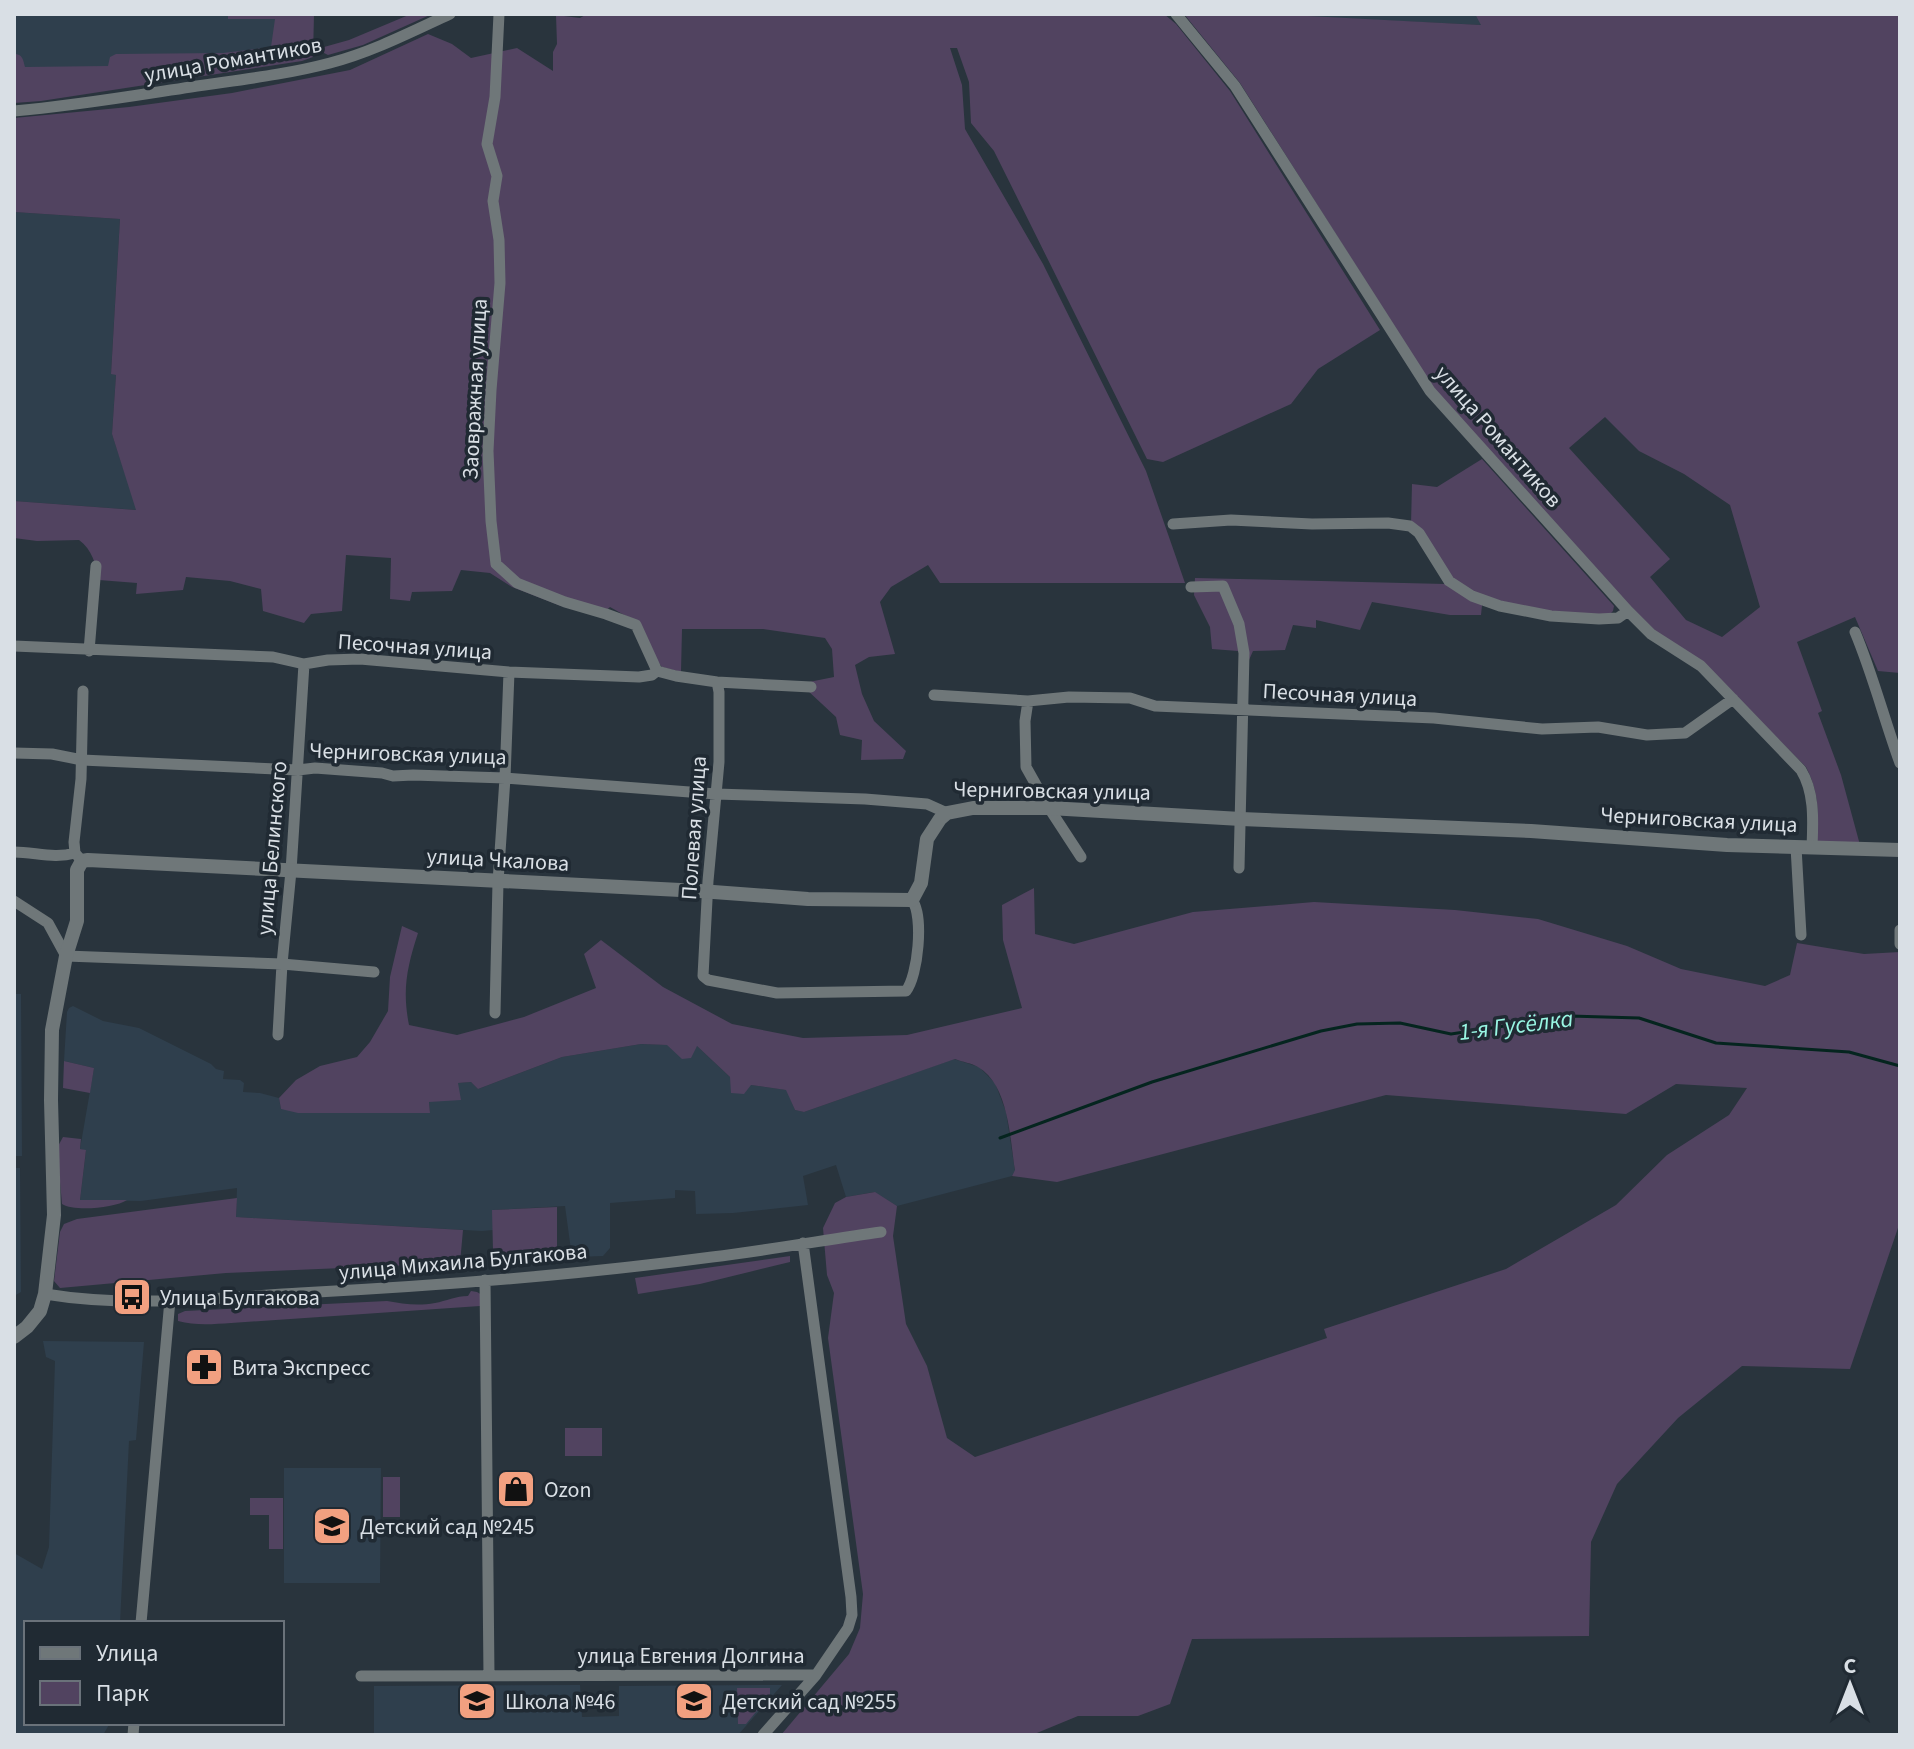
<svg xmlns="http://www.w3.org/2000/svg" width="1914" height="1749" viewBox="0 0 1914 1749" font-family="'Source Sans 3',sans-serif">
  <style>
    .built { fill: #2f3f4d }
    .green { fill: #514360; fill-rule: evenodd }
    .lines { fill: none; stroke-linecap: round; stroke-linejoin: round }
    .stream { stroke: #05251f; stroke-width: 3 }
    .minor { stroke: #6f7779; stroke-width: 11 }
    .tertiary { stroke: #6f7779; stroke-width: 14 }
    .labels { text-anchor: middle; stroke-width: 7; stroke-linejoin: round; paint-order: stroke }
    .street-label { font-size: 22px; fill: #d9dfe5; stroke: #202a33 }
    .poi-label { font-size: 22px; fill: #d9dfe5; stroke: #202a33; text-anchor: start }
    .water-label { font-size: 24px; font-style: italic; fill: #99f7e4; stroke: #202a33 }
  </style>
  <rect width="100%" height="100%" fill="#29343d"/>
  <path class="built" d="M14,14H308L307,56L14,98Z
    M1270,14H1475L1483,25L1271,15Z
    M14,212L120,219L111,373L116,375L112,434L137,510L14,501Z
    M14,994H21L22,1156H14Z
    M73,1006L103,1021L139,1028L211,1064L216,1069L224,1071L223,1079L240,1080L244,1083L243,1092L260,1093L279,1098L281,1109L430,1113L429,1102L458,1083L471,1082L478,1089L562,1057L641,1044L697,1046L730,1077L751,1085L787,1090L795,1110L804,1112L954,1059L979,1067L995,1083L1006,1112L1015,1171L1012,1176L897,1206L874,1192L846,1197L836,1165L803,1176L808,1205L733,1213L696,1214L695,1191L675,1190V1198L610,1203V1248L603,1256L576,1257L571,1250L565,1206L493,1210V1230L482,1231L236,1217L237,1188L141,1201L80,1200L86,1151L80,1149L94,1068L64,1061L67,1012L69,1008Z
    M14,1168H20L21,1292L14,1296Z
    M43,1341L144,1342L136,1440L129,1441L120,1623H26V1723H110L103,1735H14V1553L42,1569L49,1547L55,1361L46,1357Z
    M284,1468H381L380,1583H284Z
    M580,1685L582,1717L619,1716V1686L782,1685L738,1735H374V1686Z"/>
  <path class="green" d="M228,14H314L313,57L302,61L41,101L14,103V54C23,54 23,60 25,67L108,66L110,57L116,54L223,53L271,47L275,19H228Z
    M411,14H432L363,45L328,55L324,53V47L349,40Z
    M587,14H1164L1176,24L1230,91L1380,330L1318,369L1291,404L1163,462L1147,459L994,151L971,123L969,82L957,48H950L962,85L965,129L1043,264L1146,471L1185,583H940L928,565L891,587L880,602L895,654L869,657L855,665L862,694L874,721L906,751L903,759L861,760L862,740L840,735L836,717L807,690L804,683L834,677L832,649L825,638L763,629H682L681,672L662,667L658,662L640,624L610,607L600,616L561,606L512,587L490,573L461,570L452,591L412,592L410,601L390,599L391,558L346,555L342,611L311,614L304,623L263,611L261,589L230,581L186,577L183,590L136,594L137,583L99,580C96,565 92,549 79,540L37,541L14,538V501L136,510L112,434L116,375L111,374L120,219L14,212V118L129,107L232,93L350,70L428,34L452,44L471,58L517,48L553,71V52L557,44L556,15L580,18Z
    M1184,14H1270L1481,25L1475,14H1900V673L1878,671L1855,617L1797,642L1822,711L1818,713L1841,775L1860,845H1821L1816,839C1820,814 1818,790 1806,767L1704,664L1649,628L1434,389L1240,83ZM1605,417L1639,451L1684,474L1730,505L1760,607L1722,637L1686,620L1650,577L1670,559L1569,448Z
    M1482,459L1614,606L1613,611L1610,614H1550L1483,596L1481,615H1450L1372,602L1360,630L1316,620V628L1293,625L1285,650L1253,651L1249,660H1243L1238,651L1212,649L1210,627L1194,595L1195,578L1445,584L1411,524L1412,484L1437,487Z
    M1034,888L1035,934L1074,944L1193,912L1314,902L1455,910L1538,919L1627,946L1681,969L1765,986L1790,975L1797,943L1864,954L1900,952V1222L1850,1369L1742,1366L1678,1418L1617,1484L1591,1542L1589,1636L1192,1639L1170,1704L1138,1716H1078L1032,1735H781L849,1654L860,1628L863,1594L828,1338L834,1293L827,1275L823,1228L835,1203L846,1197L875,1192L897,1206L893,1236L906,1324L927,1366L947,1438L975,1457L1327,1338L1324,1329L1506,1269L1616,1205L1667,1155L1729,1115L1747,1088L1676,1084L1626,1114L1386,1095L1057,1182L1012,1176L1015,1170C1010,1139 1009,1085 978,1067C972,1063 962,1062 955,1059L804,1112L795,1110L786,1090L751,1085L744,1094L731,1093L730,1077L697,1046L691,1058L682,1059L667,1045L641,1044L562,1057L478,1089L471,1082L458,1083L461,1100L429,1102L430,1113H298L281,1109L279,1098L296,1080L320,1066L357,1057L370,1042L388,1011L390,977L402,926L418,933C407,967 402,990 409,1025L457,1035L524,1017L596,988L584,954L601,940L663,987L732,1024L803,1038L907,1035L1022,1008L1003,940L1002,905Z
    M64,1061L94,1068L90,1093L63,1088Z
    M63,1137L81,1139L80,1149L86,1150L80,1200H127C115,1208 74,1212 62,1204L57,1148Z
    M237,1198L236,1217L463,1230L460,1263L226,1273L60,1288L54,1281L60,1232L64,1224L77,1219Z
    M557,1207V1247L549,1257L504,1260L493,1251L492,1210Z
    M790,1256V1262L700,1284L638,1294L635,1278Z
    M471,1291L477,1292L482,1295L480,1306L231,1323C214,1324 196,1326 178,1321V1314L185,1311L387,1301C403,1304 418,1306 435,1303C446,1301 456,1296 468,1296Z
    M565,1428H602V1456H565Z
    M383,1477H400V1517H383Z
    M250,1498H283V1549H269V1515H250Z
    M737,1688H770V1695L746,1724H738Z"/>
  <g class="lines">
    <path class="stream" d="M1000,1138L1152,1082L1321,1031L1357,1024L1400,1023L1451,1034L1570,1016L1639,1018L1716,1043L1849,1052L1900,1066"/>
    <path class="minor" d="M499,14L495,97L487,144L497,176L493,201L499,240L500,283L491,390L488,451L491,521L496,564L517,583L565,602L606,614L636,625L657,671
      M1176,14L1235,86L1430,391L1628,611L1651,634L1701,666L1801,770C1815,793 1813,821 1812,848
      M14,111C73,106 132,96 191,87C237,80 285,75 330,63C372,52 411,32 450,14
      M1173,524L1231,520L1312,524L1388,523L1410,526L1419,533L1449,581L1472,596L1500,606L1551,616L1599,619L1618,618L1628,611
      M1191,587L1223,586L1239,624L1244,653L1239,868
      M1855,632C1873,675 1884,719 1900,763
      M14,646L273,657L304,664L328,660L360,659L509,672L639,677L652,675L657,671L676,676L717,682L811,687
      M89,651L96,566
      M717,682L719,692V762L708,881L703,976L708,980L777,993L906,991C918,976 924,916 912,900
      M934,695L1028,701L1069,697L1130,698L1155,706L1434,718L1542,729L1598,727L1647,735L1685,733L1733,699
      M1028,701L1025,721L1026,767L1049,808L1081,857
      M14,753L52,754L82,760L298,770L315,768L382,773L393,776L413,775L505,778L716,794L865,799L927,804L947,813
      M1796,847L1801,935
      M14,852C35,852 54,859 75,853
      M82,861L75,853L74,842L81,779L83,691
      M14,901L48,923L66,956L282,964L374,972
      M1900,930V944
      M495,1013L498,882L505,778L509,672
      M278,1035L282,964L291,871L304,664
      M485,1280L489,1676
      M45,1294C129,1308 217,1298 300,1293C437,1286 577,1275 712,1257C769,1250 825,1240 881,1232
      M141,1623L170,1300
      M361,1676L816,1675L848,1628L852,1615L851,1597L803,1243
      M133,1735L134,1723
      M763,1735L816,1675"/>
    <path class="tertiary" d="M14,1337L27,1327L40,1311L45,1294L54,1215L51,1100L52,1030L66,956L77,921V870L82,861L88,860L700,891L808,899L912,900L921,883L927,839L940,819L947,813L973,808H1049L1241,819L1531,831L1727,845L1900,850"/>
  </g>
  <defs>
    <g id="bus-square" transform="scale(2)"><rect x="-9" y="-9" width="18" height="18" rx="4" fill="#f2a080" stroke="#202a33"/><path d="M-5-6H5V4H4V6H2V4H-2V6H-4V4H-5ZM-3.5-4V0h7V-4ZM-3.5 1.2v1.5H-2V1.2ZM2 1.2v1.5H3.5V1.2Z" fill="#111"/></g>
    <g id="pharmacy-square" transform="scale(2)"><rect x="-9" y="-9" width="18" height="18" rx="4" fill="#f2a080" stroke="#202a33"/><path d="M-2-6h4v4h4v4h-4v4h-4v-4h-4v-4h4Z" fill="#111"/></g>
    <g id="shop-square" transform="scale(2)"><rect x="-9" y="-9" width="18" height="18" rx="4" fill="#f2a080" stroke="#202a33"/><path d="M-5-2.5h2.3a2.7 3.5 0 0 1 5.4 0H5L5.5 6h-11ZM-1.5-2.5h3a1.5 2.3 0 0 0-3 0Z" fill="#111"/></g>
    <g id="school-square" transform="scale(2)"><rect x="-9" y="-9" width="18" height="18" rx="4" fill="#f2a080" stroke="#202a33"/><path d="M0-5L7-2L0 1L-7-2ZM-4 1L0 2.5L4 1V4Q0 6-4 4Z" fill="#111"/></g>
  </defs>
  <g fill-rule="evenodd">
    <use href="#bus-square" x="132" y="1297"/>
    <use href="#pharmacy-square" x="204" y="1367"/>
    <use href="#shop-square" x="516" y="1489"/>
    <use href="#school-square" x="332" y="1526"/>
    <use href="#school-square" x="477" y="1701"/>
    <use href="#school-square" x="694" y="1701"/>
  </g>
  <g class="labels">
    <g class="street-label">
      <text transform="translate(233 59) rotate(-10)" y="8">улица Романтиков</text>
      <text transform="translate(474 389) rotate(-87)" y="8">Заовражная улица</text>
      <text transform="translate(1499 436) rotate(49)" y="8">улица Романтиков</text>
      <text transform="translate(415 646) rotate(4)" y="8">Песочная улица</text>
      <text transform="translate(1340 694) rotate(3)" y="8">Песочная улица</text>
      <text transform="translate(408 753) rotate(2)" y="8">Черниговская улица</text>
      <text transform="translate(1052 790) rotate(1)" y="8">Черниговская улица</text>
      <text transform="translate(1699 819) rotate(3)" y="8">Черниговская улица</text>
      <text transform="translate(693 828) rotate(-86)" y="8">Полевая улица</text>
      <text transform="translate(271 848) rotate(-85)" y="8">улица Белинского</text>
      <text transform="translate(498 859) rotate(3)" y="8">улица Чкалова</text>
      <text transform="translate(463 1261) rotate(-5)" y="8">улица Михаила Булгакова</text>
      <text x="691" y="1663">улица Евгения Долгина</text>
    </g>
    <g class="poi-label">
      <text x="160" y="1305">Улица Булгакова</text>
      <text x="232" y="1375">Вита Экспресс</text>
      <text x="544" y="1497">Ozon</text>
      <text x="360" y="1534">Детский сад №245</text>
      <text x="505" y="1709">Школа №46</text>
      <text x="722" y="1709">Детский сад №255</text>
    </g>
    <g class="water-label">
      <text transform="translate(1516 1025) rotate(-7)" y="8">1-я Гусёлка</text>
    </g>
  </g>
  <rect width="1914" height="1749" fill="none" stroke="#d9dfe5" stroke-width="32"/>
  <rect x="24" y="1621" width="260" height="104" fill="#202a33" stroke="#6a727a" stroke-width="2"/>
  <rect x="40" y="1647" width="40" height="12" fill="#6f7779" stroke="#6a727a" stroke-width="2"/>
  <text x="96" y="1661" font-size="24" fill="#d9dfe5">Улица</text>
  <rect x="40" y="1681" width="40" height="24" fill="#514360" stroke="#6a727a" stroke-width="2"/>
  <text x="96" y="1701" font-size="24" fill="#d9dfe5">Парк</text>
  <g transform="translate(1850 1685)" stroke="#202a33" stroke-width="6" paint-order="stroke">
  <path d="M0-6L14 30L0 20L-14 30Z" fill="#d9dfe5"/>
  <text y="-12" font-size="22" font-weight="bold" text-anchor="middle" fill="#d9dfe5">С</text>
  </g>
</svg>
